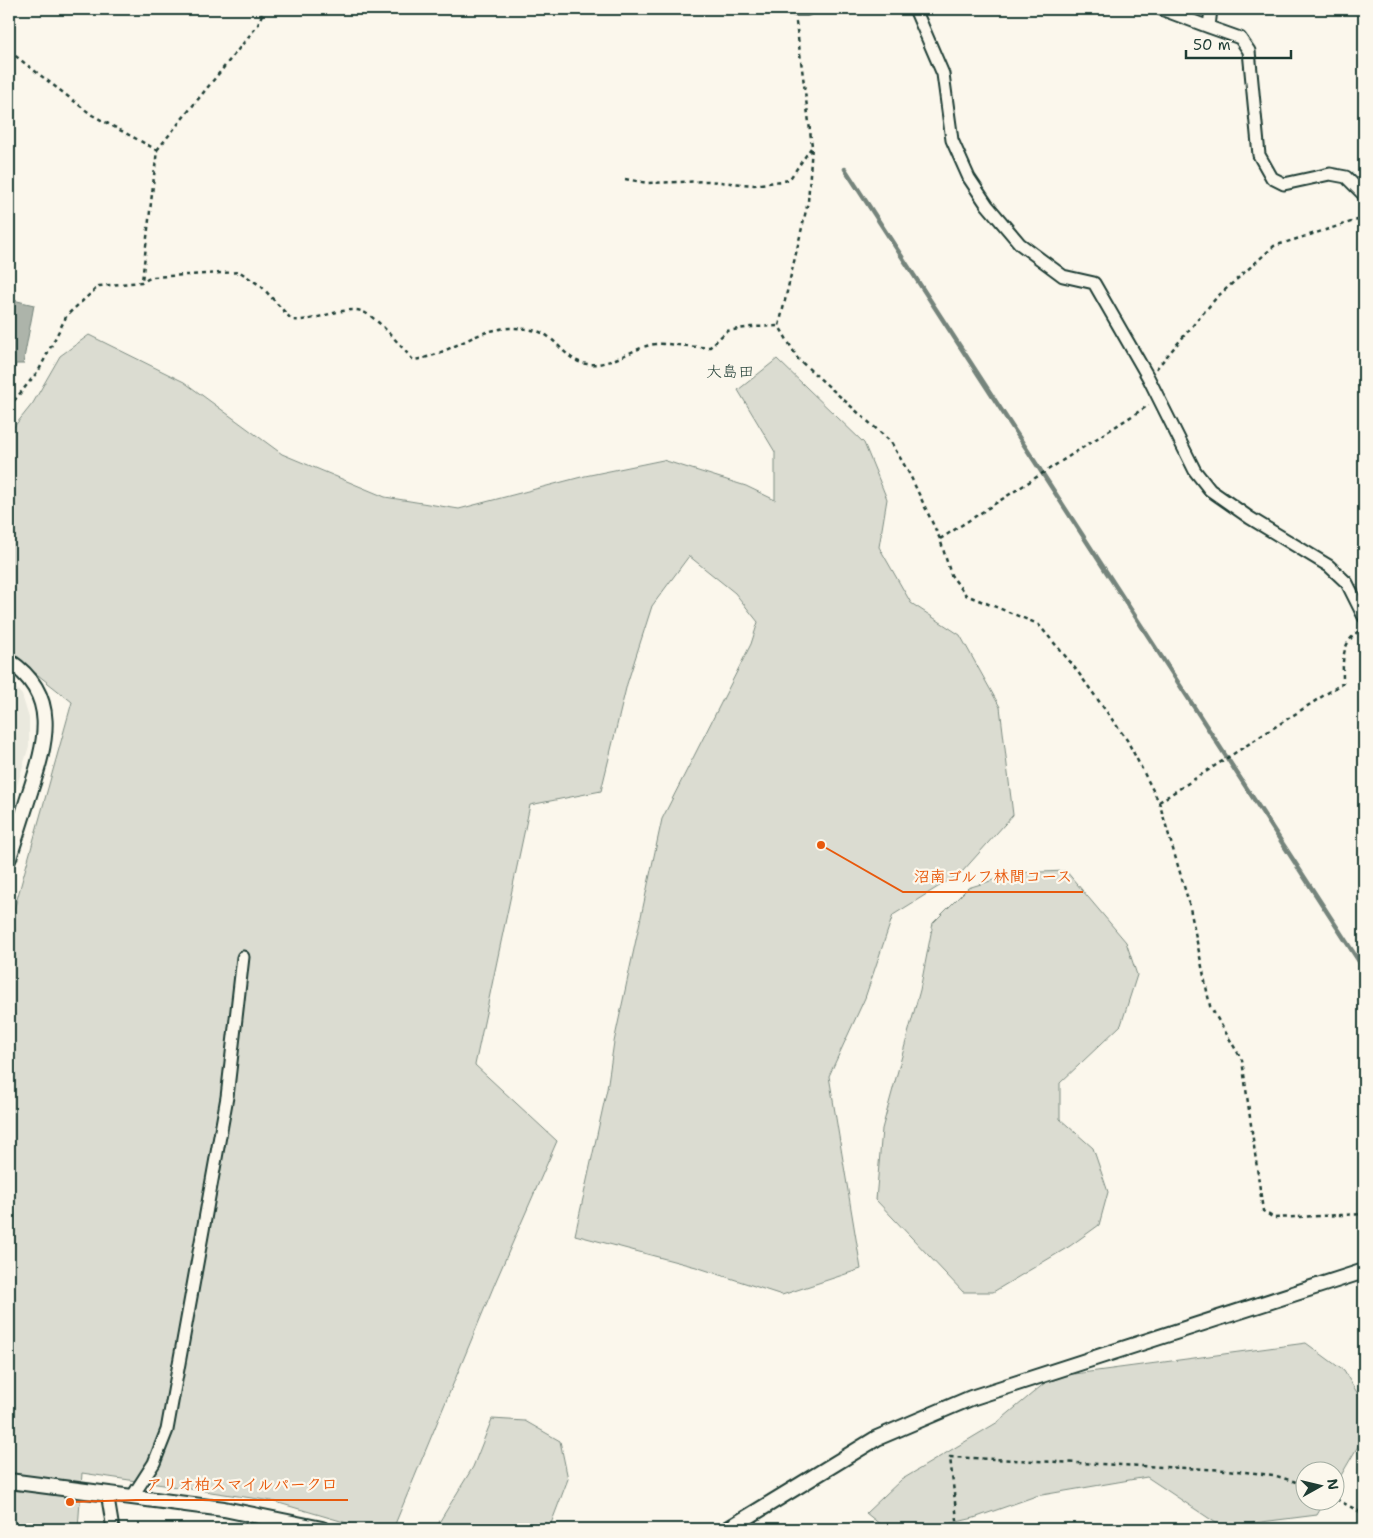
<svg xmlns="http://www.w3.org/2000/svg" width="1373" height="1538" viewBox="0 0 1373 1538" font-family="'Shantell Sans','Klee One',sans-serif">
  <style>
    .built { fill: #eae9de }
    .green { fill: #dbdcd1; stroke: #7d8c82 }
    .water { fill: #adb4aa; stroke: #74847b }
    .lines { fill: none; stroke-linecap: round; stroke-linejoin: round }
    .stream { stroke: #74847b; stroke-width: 4.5 }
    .minor-casing { stroke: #1f3d34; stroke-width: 15 }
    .tertiary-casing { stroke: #1f3d34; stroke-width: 18 }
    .path { stroke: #1f3d34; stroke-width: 2.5; stroke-dasharray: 4 4; stroke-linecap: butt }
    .minor { stroke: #fbf7ec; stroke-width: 11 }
    .tertiary { stroke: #fbf7ec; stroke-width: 14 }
    .labels { text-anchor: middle; stroke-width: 4.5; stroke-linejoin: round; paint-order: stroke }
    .neighbourhood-label { font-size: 16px; fill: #1f3d34; stroke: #fbf7ec }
    .leader { fill: none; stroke: #e8590c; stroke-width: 2 }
    .callout-dot { fill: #e8590c; stroke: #fbf7ec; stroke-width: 2 }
    .callout-label { font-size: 16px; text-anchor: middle; font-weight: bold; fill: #e8590c; stroke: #fbf7ec; stroke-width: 4.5; stroke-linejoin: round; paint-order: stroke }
  </style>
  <rect width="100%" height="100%" fill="#fbf7ec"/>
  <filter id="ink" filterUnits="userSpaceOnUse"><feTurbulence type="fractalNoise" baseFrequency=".02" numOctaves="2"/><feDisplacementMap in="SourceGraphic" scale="10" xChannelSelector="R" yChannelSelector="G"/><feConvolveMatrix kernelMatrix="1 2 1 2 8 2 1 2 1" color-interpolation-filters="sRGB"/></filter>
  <g filter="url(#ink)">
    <path class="built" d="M9,680L22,695L29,718V746L9,812Z"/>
    <path class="green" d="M89,335L184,382L282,454L385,497L459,509L585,476L663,460L746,486L775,500V452L738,390L777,359L864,443L887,499L879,547L911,603L960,635L1000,707L1013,815L962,872L893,915L865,998L829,1076L861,1269L782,1295L696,1267L575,1235L607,1089L614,1042L662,819L751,644L758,622L735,593L689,556L652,606L627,684L601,791L530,805L475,1065L557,1141L495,1283L393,1529H368L272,1501L82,1473L78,1529H9V928L72,702L9,652V433L33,403L60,356Z
      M1066,871L1126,942L1137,975L1121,1025L1060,1083V1119L1093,1148L1108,1192L1099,1225L1070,1246L993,1292H963L876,1200L882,1129L920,990L933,923L968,888L1016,873Z
      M1306,1343L1344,1371L1364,1404L1361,1441L1336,1484V1470H1306V1500L1325,1501L1317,1515L1222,1527L1147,1477L1036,1496L974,1518L927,1529H886L866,1513L901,1480L998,1422L1052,1377Z
      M492,1419L525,1421L560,1441L568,1479L549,1529H435L473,1467Z"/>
    <path class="water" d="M9,299L34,305L23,364H16L12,378L9,382Z"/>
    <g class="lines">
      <path class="stream" d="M845,169L1364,969"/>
      <g class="minor-casing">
        <path id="minor" d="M794,9H807
          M915,9L943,74L952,140L969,178L987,205L1020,244L1063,276L1094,283L1148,377L1195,471L1210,490L1250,518L1329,566L1347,583L1364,617
          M1161,9L1209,27L1211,9
          M1209,27L1240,38L1249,51L1259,155L1272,178L1284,184L1330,174L1346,177L1364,195
          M107,1493L113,1529
          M132,1497L154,1463L167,1430L227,1097L243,957"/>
      </g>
      <g class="tertiary-casing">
        <path id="tertiary" d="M9,661C60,695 46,743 30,792C23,814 16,836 9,858
          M9,1481L224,1509L322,1529
          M728,1529L877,1438L971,1398L1364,1271"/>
      </g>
      <path class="path" d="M796,22L812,146L808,202L779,326L798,359L891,442L910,475L940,539L951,575L966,595L1038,624L1072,664L1127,740L1159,802L1189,903L1210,1006L1242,1060L1263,1211L1274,1218L1364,1214
        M9,51L92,115L157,150L142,281
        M157,150L258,25L264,9
        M625,179L648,183L708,181L754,185L789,180L811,148
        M1156,369L1217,297L1274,246L1364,218
        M9,407L39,370L67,315L99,286L142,282L152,277L240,272L261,286L292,320C314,322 335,309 356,310C374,311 401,347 413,360C448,356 474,329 510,328C518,328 536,329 544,334C559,342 568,362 587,364C612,367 635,346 656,344C674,343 692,348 710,347L727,331L751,327L779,326
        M940,539L1149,405
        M1159,802L1343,683C1343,661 1340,642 1362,629
        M1336,1499L1364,1514
        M958,1529L950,1457L1227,1470L1273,1475L1306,1485"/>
      <use href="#minor" class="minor"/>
      <use href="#tertiary" class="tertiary"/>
    </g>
  </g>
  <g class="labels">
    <g class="neighbourhood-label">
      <text x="730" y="377">大島田</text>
    </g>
  </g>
  <path class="leader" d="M821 845L903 892H1083M70 1502L136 1500H348"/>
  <g class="callout-dot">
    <circle cx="821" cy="845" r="5"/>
    <circle cx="70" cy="1502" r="5"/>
  </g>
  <g class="callout-label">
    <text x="993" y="882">沼南ゴルフ林間コース</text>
    <text x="242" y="1490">アリオ柏スマイルパーク口</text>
  </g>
  <rect width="1373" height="1538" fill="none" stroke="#fbf7ec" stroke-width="30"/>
  <rect x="15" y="15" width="1343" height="1508" fill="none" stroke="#1f3d34" stroke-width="2" filter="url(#ink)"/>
  <g transform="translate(1320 1486) rotate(82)"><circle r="24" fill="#fbf7ec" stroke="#a3ada2"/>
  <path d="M0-4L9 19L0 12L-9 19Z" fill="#1f3d34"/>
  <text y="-8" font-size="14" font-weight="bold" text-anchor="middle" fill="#1f3d34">N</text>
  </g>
  <path d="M1186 50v8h105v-8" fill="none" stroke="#1f3d34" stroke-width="2.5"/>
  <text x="1193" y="50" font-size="15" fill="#1f3d34" stroke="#fbf7ec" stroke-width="4" paint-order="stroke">50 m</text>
</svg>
